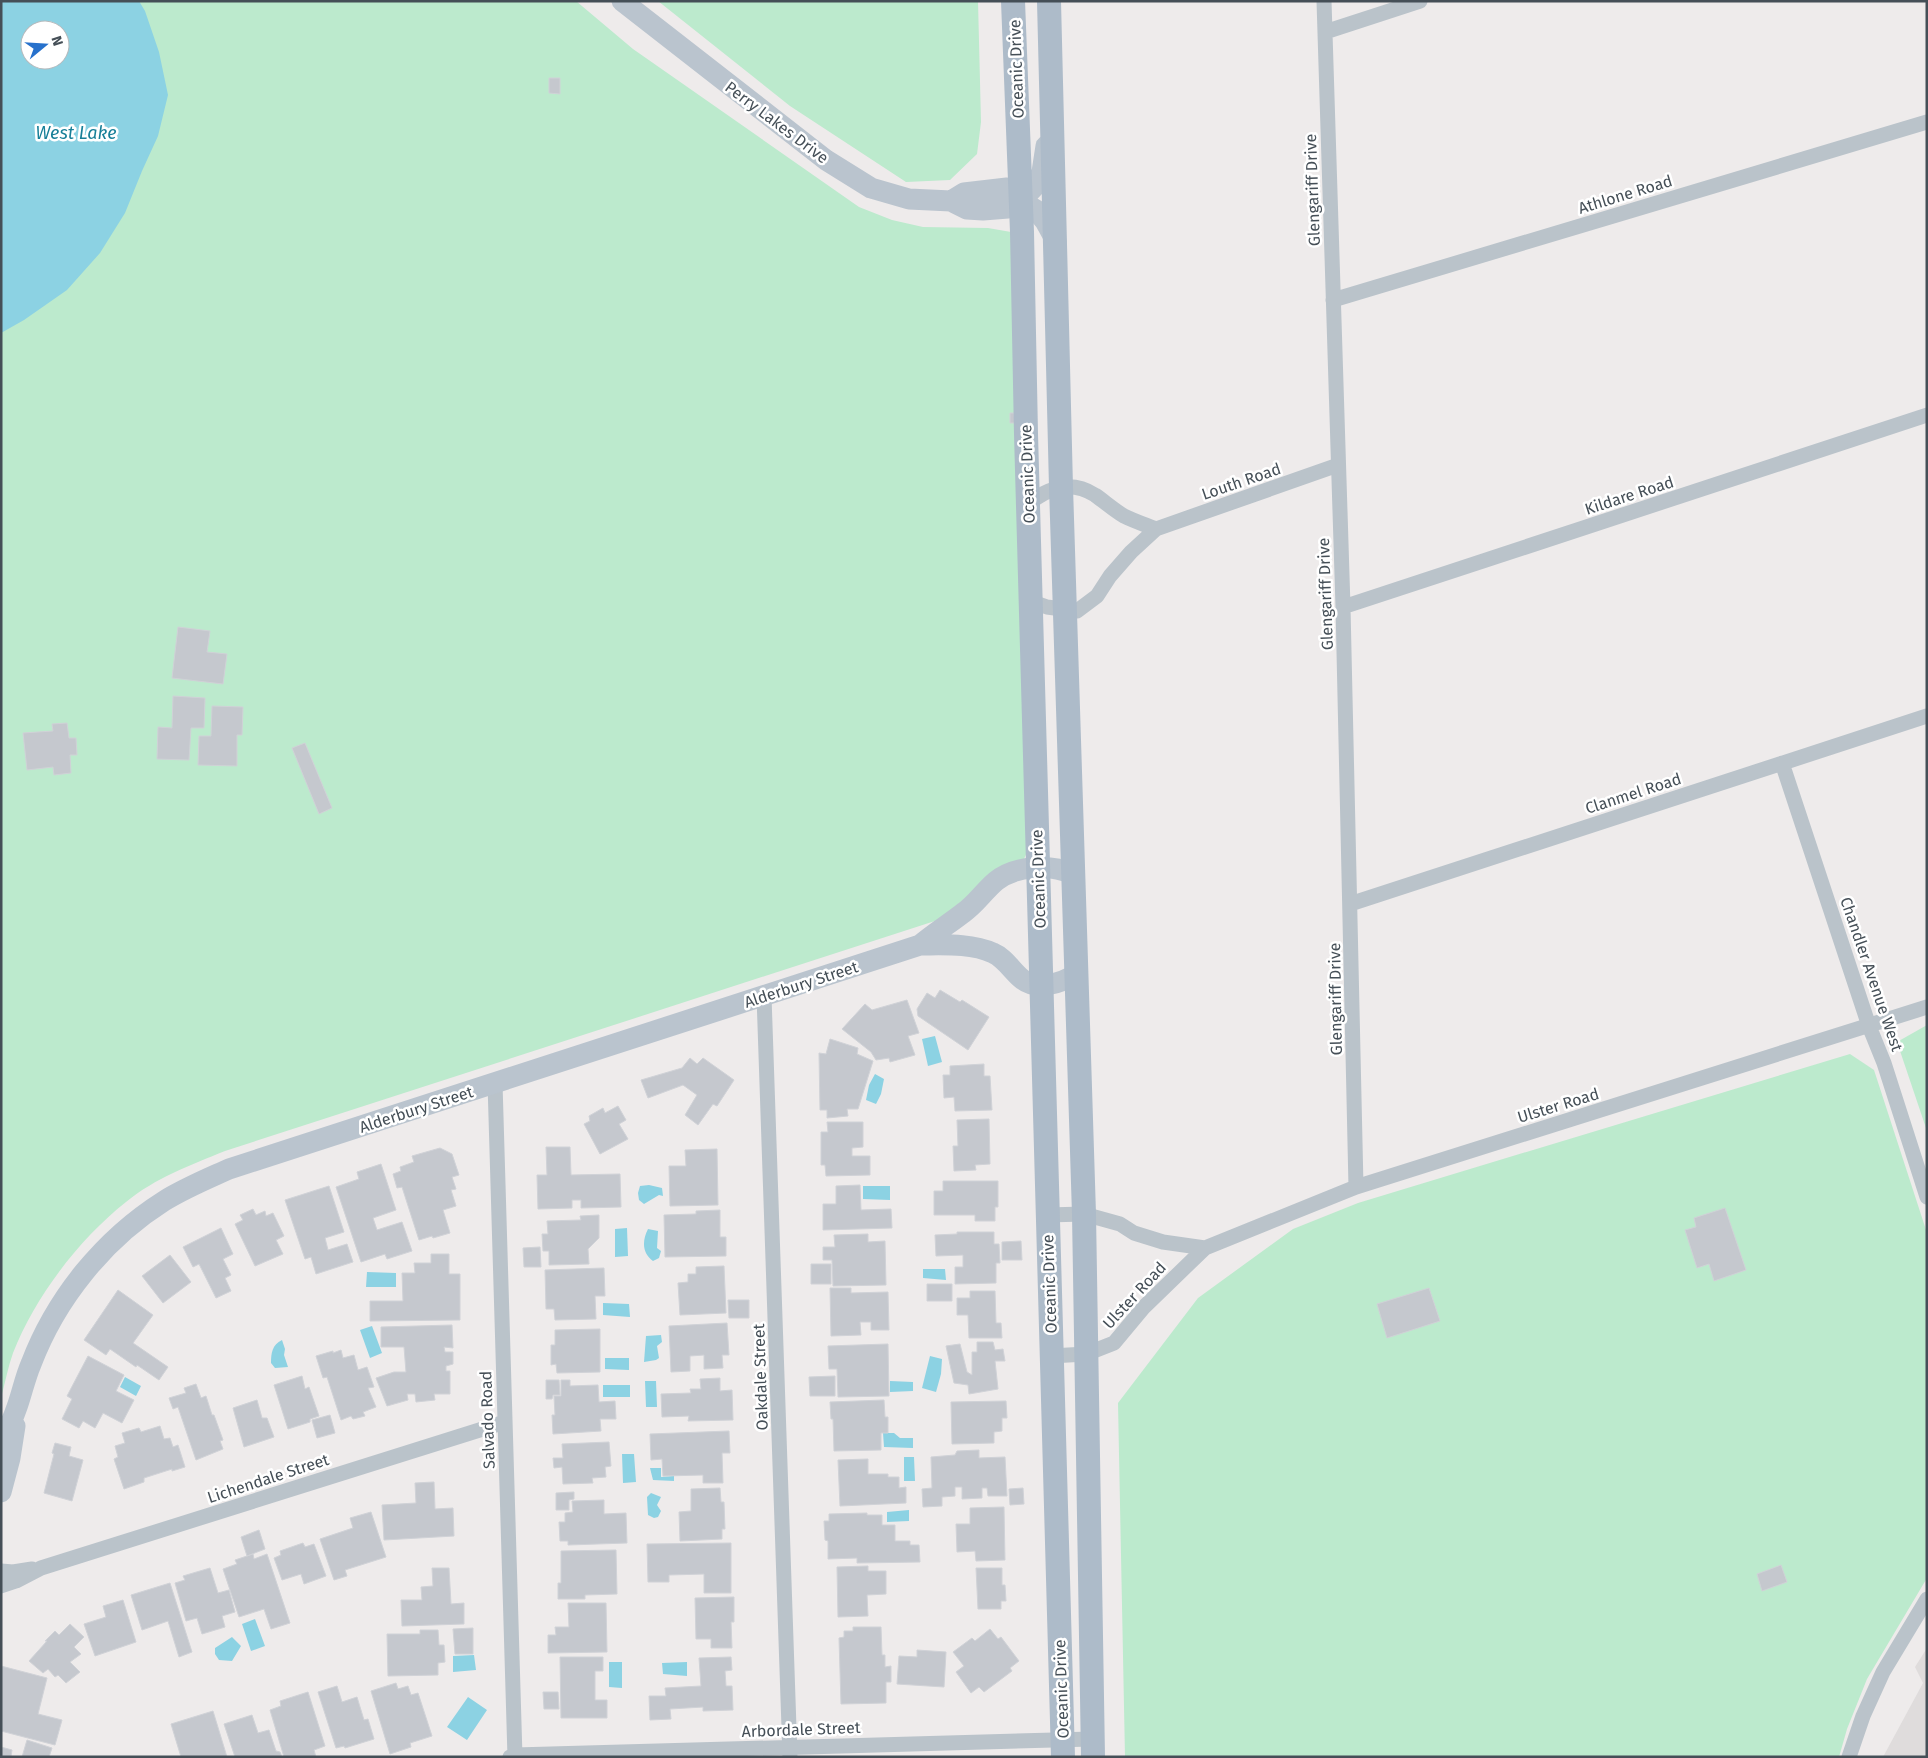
<svg xmlns="http://www.w3.org/2000/svg" width="1928" height="1758" viewBox="0 0 1928 1758" font-family="'Fira Sans',sans-serif">
  <style>
    .education { fill: #dfdcdc }
    .green { fill: #bceacd; fill-rule: evenodd }
    .water { fill: #8cd2e3; fill-rule: evenodd }
    .building { fill: #c5c8ce; stroke: #d0d2d7 }
    .lines { fill: none; stroke-linecap: round; stroke-linejoin: round }
    .street { stroke: #bac3ca; stroke-width: 15 }
    .secondary { stroke: #bac4ce; stroke-width: 21 }
    .primary { stroke: #adbbc9; stroke-width: 24 }
    .labels { text-anchor: middle; stroke-width: 5; stroke-linejoin: round; paint-order: stroke }
    .street-label { font-size: 16px; fill: #454f57; stroke: #fff }
    .water-label { font-size: 18px; font-style: italic; fill: #177f98; stroke: #fff }
  </style>
  <rect width="100%" height="100%" fill="#eeebeb"/>
  <path class="education" d="M1927,1648V1757H1883L1923,1683L1915,1667Z"/>
  <path class="green" d="M1,1H576L633,49L859,207L892,220L923,227L988,228L1011,232L1028,850L1024,859L986,882L938,920L225,1151C191,1165 155,1178 126,1202C79,1239 35,1297 13,1353C8,1367 5,1383 1,1398ZM30,30H60V60H30Z
    M658,1H978L981,122L977,154L950,180L906,182L790,106Z
    M1927,1025V1131L1897,1042Z
    M1850,1054L1874,1070L1927,1233V1578L1867,1679L1847,1729L1839,1757H1125L1118,1403L1198,1298L1293,1229L1358,1203Z"/>
  <path class="water" d="M1,1H139L145,11L159,52L168,95L158,136L142,171L125,213L100,253L67,290L24,320L1,333ZM30,30H60V60H30Z
    M935,1036L942,1062L928,1066L922,1039Z
    M875,1074L884,1079L881,1094L876,1104L866,1100L869,1085Z
    M649,1185L662,1188L663,1196L659,1195L644,1204L639,1200L638,1193L640,1186Z
    M863,1186H890V1200L863,1199Z
    M627,1228L628,1256L615,1257V1229Z
    M648,1229L658,1231L657,1248L661,1251L659,1258L653,1261C642,1253 642,1241 648,1229Z
    M923,1269H945L946,1280L923,1278Z
    M367,1272L396,1273V1287H366Z
    M603,1303L629,1304L630,1317L603,1315Z
    M372,1326L382,1353L370,1358L360,1330Z
    M661,1335L662,1342L657,1346L659,1358L656,1360L644,1362L646,1336Z
    M282,1340L285,1349L284,1355L288,1367L275,1368L271,1363C271,1353 272,1345 282,1340Z
    M930,1356L942,1359L941,1374L936,1392L922,1388Z
    M605,1358H629V1370L605,1369Z
    M125,1377L141,1386L136,1396L120,1387Z
    M645,1381H656L657,1407H646Z
    M890,1381L913,1382V1391L890,1392Z
    M603,1385H630V1397H603Z
    M883,1433H894L900,1438H913V1448L884,1447Z
    M622,1454H634L636,1482L623,1483Z
    M904,1457H914L915,1481H904Z
    M650,1468H661V1477L674,1476V1481L653,1480Z
    M651,1493L661,1497L657,1505L661,1511L658,1517L654,1518L648,1515L647,1497Z
    M909,1510V1521L887,1522V1512Z
    M255,1619L265,1646L251,1651L242,1624Z
    M232,1637L241,1646L232,1661L219,1660L215,1654V1648Z
    M474,1655L476,1670L453,1672V1656Z
    M609,1662H622V1688L609,1687Z
    M687,1662V1676L663,1674L662,1663Z
    M468,1697L487,1710L467,1740L447,1727Z"/>
  <path class="building" d="M549,78H560V94L549,93Z
    M1010,413H1014L1015,423H1010Z
    M178,627L210,631L207,652L227,654L223,684L172,678Z
    M173,696L205,698L204,728H191L189,760L157,759L158,727L172,728Z
    M212,706L243,707L242,735H237V766L198,765L199,736H211Z
    M67,723L69,738H76L77,755H70L71,773L54,775L53,767L27,770L23,733L53,731L52,724Z
    M305,743L332,808L319,814L292,748Z
    M940,990L960,1002L962,1000L989,1017L968,1050L918,1016L917,1009L927,993L935,998Z
    M907,1000L919,1033L908,1036L915,1055L890,1062L889,1058L876,1060L871,1052L842,1029L865,1004L872,1010Z
    M830,1039L858,1048L857,1054L873,1061L858,1109H847L848,1116L827,1118V1110H820L819,1053L826,1054Z
    M690,1058L697,1064L703,1058L734,1080L717,1106L713,1104L698,1125L685,1115L697,1095L683,1085L648,1098L641,1080L682,1068Z
    M984,1064V1076H990L992,1110L955,1111L954,1097L944,1098L943,1075H950V1066Z
    M618,1106L626,1120L619,1124L628,1139L600,1154L584,1124L590,1121L589,1116L603,1108L605,1113Z
    M989,1119L990,1164L975,1165L976,1170L954,1171L953,1146H958L957,1120Z
    M827,1122H863V1147L852,1148V1156H870V1175L826,1176L825,1165H821V1132H828Z
    M546,1147H570L571,1175L620,1174L621,1207L581,1208V1200H572V1208L538,1209L537,1175H547Z
    M440,1148L452,1154L459,1175L452,1177L456,1189L451,1190L456,1206L443,1210L450,1233L433,1238L432,1236L419,1240L402,1187L397,1188L393,1174L401,1171L400,1167L414,1162L412,1156Z
    M717,1149L718,1205L670,1206L669,1166H686L685,1150Z
    M381,1164L396,1210L373,1218L377,1230L402,1222L412,1251L387,1259L385,1254L361,1262L336,1187L359,1179L357,1172Z
    M943,1181H998V1207H995V1221H975V1215H934V1191H943Z
    M860,1185L861,1210L891,1209L892,1228L823,1230V1204H836V1186Z
    M329,1186L344,1232L325,1238L328,1250L347,1244L353,1262L316,1274L311,1257L305,1259L285,1200Z
    M1725,1208L1746,1270L1714,1281L1709,1264L1697,1268L1685,1230L1696,1227L1694,1218Z
    M253,1209L256,1215L265,1211L266,1216L273,1213L284,1236L276,1240L283,1254L255,1266L235,1224L243,1220L240,1215Z
    M720,1210V1237H726V1256L665,1257L664,1215L696,1214V1211Z
    M599,1215V1238L588,1249L589,1264L549,1265V1251H543L542,1234H548L547,1221L581,1220L580,1216Z
    M221,1228L233,1254L223,1259L231,1275L225,1278L231,1291L216,1298L199,1264L193,1267L183,1247Z
    M957,1232H994V1244H999L1000,1263H996V1283L955,1284V1267H963V1255L936,1256L935,1235L957,1234Z
    M868,1234V1242L885,1241L886,1285L833,1286L832,1260H823V1247H835L834,1235Z
    M1021,1241L1022,1260H1002V1242Z
    M540,1247L541,1267H524L523,1248Z
    M431,1254H449V1274H460V1320L370,1321V1301H403L402,1273H415L414,1263H431Z
    M170,1255L191,1282L163,1303L142,1276Z
    M811,1264H831V1284H811Z
    M724,1266L726,1313L680,1315L678,1283L688,1282V1274H696V1267Z
    M604,1268L605,1296H595L596,1319L555,1320L554,1309H546L545,1270Z
    M927,1284H952V1301H927Z
    M830,1288H851V1293L888,1292L889,1330H871V1322H860L861,1335L831,1336Z
    M1429,1288L1440,1321L1387,1338L1377,1304Z
    M118,1290L153,1315L133,1343L168,1367L159,1380L137,1365L136,1367L110,1349L106,1355L84,1340Z
    M970,1291H995L996,1323H1001L1002,1338H969L968,1315H957V1298H970Z
    M728,1300H749V1318H729Z
    M727,1323L729,1355H722L723,1368L704,1369V1355L690,1356V1371L671,1372L669,1326Z
    M452,1325L453,1348L444,1347L445,1352H453V1364L446,1366V1371H450V1394H434L435,1400L416,1402L415,1394H407L408,1400L387,1406L376,1378L394,1372H406L404,1347H381V1327Z
    M600,1329V1372L557,1373L556,1364L551,1365V1345H555V1330Z
    M977,1342H993L995,1350L1003,1349L1005,1361H995L998,1389L969,1394L968,1385L954,1383L946,1346L960,1344L967,1372L972,1375V1352H977Z
    M888,1344L889,1396L838,1397L837,1369H829L828,1346Z
    M341,1350L343,1358L354,1355L358,1370L367,1367L374,1387L368,1388L376,1407L363,1412L365,1416L353,1419L351,1416L341,1420L327,1377L323,1378L316,1356L333,1351V1353Z
    M88,1356L124,1375L116,1391L134,1400L122,1423L103,1413L95,1428L83,1421L79,1428L62,1419L72,1399L67,1396Z
    M302,1376L305,1389L309,1387L319,1416L310,1419V1422L288,1429L274,1385Z
    M835,1376V1396H810L809,1377Z
    M720,1378V1391L732,1390L733,1420L688,1421L689,1416L662,1417L661,1394L691,1393L690,1389H701L700,1379Z
    M546,1380H559L560,1395H553L552,1399H546Z
    M561,1380H570V1386L598,1385L599,1402L615,1401L616,1419H600L601,1431L553,1434L552,1415H555L554,1396H561Z
    M196,1384L201,1398L206,1396L212,1415H214L223,1440L220,1441L223,1449L196,1460L178,1407L173,1409L169,1398L186,1393L184,1388Z
    M257,1400L262,1418H267L274,1437L244,1447L233,1408Z
    M884,1400L885,1417H888V1433H881V1450L834,1451L833,1419H831L830,1402Z
    M1006,1401L1007,1418H1002V1431L994,1432V1443L952,1444L951,1402Z
    M330,1415L335,1433L317,1438L312,1420Z
    M160,1426L164,1439L170,1438L173,1447L178,1445L185,1467L172,1471V1469L144,1478V1482L124,1489L114,1459L118,1457L115,1446L125,1443L122,1433L139,1428L141,1432Z
    M729,1431L730,1453H722L723,1483H703V1475L663,1476L662,1459L651,1460L650,1434Z
    M609,1442L611,1466L605,1467L606,1477L592,1478L593,1483L563,1484L562,1467L554,1468L553,1458H563L562,1444Z
    M55,1443L71,1447L69,1456L83,1460L72,1501L44,1493L54,1454L52,1453Z
    M979,1450V1458L1005,1457L1007,1496H988L987,1488H982V1498L962,1499V1487H955V1496L942,1497V1506L923,1507L922,1489L932,1488L931,1457L955,1455L957,1451Z
    M868,1459V1474H888V1477H899V1488L906,1487V1503L840,1506L838,1460Z
    M434,1482L435,1509L453,1508L454,1536L384,1540L382,1505L416,1503L415,1483Z
    M720,1488L721,1502H724L725,1529H722V1539L680,1541L679,1512L691,1511V1489Z
    M1023,1488L1024,1504L1010,1505L1009,1489Z
    M574,1492V1499L569,1500V1510H556V1493Z
    M604,1500V1514L626,1513L627,1543L568,1545V1541H560L559,1522H565V1513L573,1512L572,1501Z
    M1004,1507L1005,1560L976,1561L975,1551L957,1552L956,1524H970V1508Z
    M371,1512L386,1557L345,1570L347,1576L334,1580L320,1539L353,1528L350,1518Z
    M867,1513V1515H882V1525H895V1541H910V1545H919L920,1562L857,1563V1558L828,1559V1541L825,1540L824,1521H829V1514Z
    M259,1530L265,1549L247,1556L241,1537Z
    M303,1543L305,1547L314,1544L326,1576L304,1584L301,1574L282,1580L274,1558L281,1555L280,1551Z
    M731,1543V1593H704V1574L669,1575V1582H648L647,1544Z
    M616,1550L617,1594L585,1595V1599H558V1583H561V1551Z
    M253,1554L254,1559L267,1554L290,1623L271,1629L264,1609L239,1617L223,1569L237,1564L235,1560Z
    M1781,1565L1787,1582L1762,1591L1757,1574Z
    M868,1566V1571H886V1594L867,1595L868,1616L838,1617L837,1567Z
    M210,1568L218,1593L229,1590L235,1612L222,1616L225,1627L202,1634L197,1618L186,1621L175,1583L185,1580L183,1576Z
    M432,1568H449L451,1604L464,1603V1624L402,1626L401,1600H422L421,1587L433,1586Z
    M976,1568H1002V1585H1005L1006,1601H1001V1609H978Z
    M170,1583L192,1652L179,1657L168,1621L142,1630L131,1595Z
    M734,1597V1622H731L732,1648H711V1639H696L695,1598Z
    M123,1600L136,1642L95,1656L84,1624L106,1617L103,1606Z
    M568,1603H606L607,1652L548,1653V1635H556L555,1627H569Z
    M70,1624L84,1637L74,1647L81,1654L70,1662L80,1672L66,1683L58,1675L55,1677L48,1669L43,1673L29,1661L47,1641H45L55,1631L59,1635Z
    M853,1627H881L882,1655H885V1667L891,1666V1682H886V1703L841,1704L839,1638L844,1637V1631H853Z
    M473,1628V1654H455L453,1629Z
    M990,1629L998,1639L1001,1637L1019,1661L1010,1668L1012,1671L984,1692L979,1687L971,1693L956,1672L964,1666L953,1652L972,1638L975,1641Z
    M420,1630H438L439,1645H444L445,1662L438,1663V1675L388,1676L387,1634H420Z
    M917,1650L946,1652L944,1687L897,1684L899,1656L917,1657Z
    M560,1657H603V1671H595V1700H607V1718H561Z
    M731,1657L732,1670L725,1671L726,1686H732L733,1710L703,1711V1707L670,1709L671,1719L650,1720L649,1696H666L665,1688L701,1686L699,1658Z
    M1,1666L47,1678L38,1714L62,1720L55,1745L1,1731Z
    M396,1683L398,1689L408,1686L411,1695L418,1693L432,1736L410,1743L411,1747L390,1754L371,1691Z
    M337,1686L342,1702L357,1697L364,1720L368,1719L374,1739L345,1748L344,1746L336,1748L318,1692Z
    M308,1692L325,1746L314,1750L316,1757H284L270,1710L281,1706L280,1701Z
    M543,1692H558L559,1709H544Z
    M213,1711L227,1757H181L171,1724Z
    M252,1715L258,1733L269,1730L276,1751L280,1752L282,1757H235L224,1724Z
    M27,1740L52,1748L49,1757H22Z
    M1,1747L12,1750L11,1756L13,1757H1Z"/>
  <g class="lines">
    <path class="street" d="M1324,1L1343,607L1356,1187
      M1325,32L1420,1
      M1333,300L1927,122
      M1028,504C1049,487 1071,480 1095,495C1105,502 1114,510 1124,516C1134,521 1146,525 1156,529
      M1030,601L1047,607L1077,611L1097,596L1110,576L1131,552L1156,529L1338,465
      M1343,607L1927,415
      M1782,763L1869,1026L1884,1063L1927,1197
      M1350,904L1927,716
      M764,996L790,1757
      M495,1083L515,1757
      M1047,1215L1084,1214L1120,1224L1134,1233L1163,1242L1205,1248
      M1051,1356L1086,1354L1114,1343L1144,1307L1205,1248L1356,1187L1927,1007
      M1,1571L13,1572L32,1569
      M1,1586L16,1581L41,1568L505,1422
      M510,1757L515,1755L1092,1739
      M1849,1757L1863,1716L1883,1672L1927,1599"/>
    <path class="secondary" d="M622,1L826,160L871,188L909,199L951,201L967,209L983,210L1008,208L1021,201L1034,187L1042,172L1046,146
      M951,201L964,193L1007,188L1021,201L1036,210L1045,221L1056,241
      M920,945C934,933 949,924 963,913C976,904 984,891 996,881C1016,865 1051,864 1073,874
      M1,1442C7,1431 13,1419 17,1407C22,1393 25,1378 31,1364C56,1298 104,1239 164,1201C185,1188 207,1179 229,1169L920,945C943,945 971,943 993,953C1005,958 1012,971 1022,979C1037,991 1062,983 1076,974
      M1,1492L10,1458L15,1426"/>
    <path class="primary" d="M1013,1L1022,232L1026,434L1063,1757
      M1049,1L1061,487L1084,1214L1093,1757"/>
  </g>
  <g class="labels">
    <g class="street-label">
      <text transform="translate(1016 69) rotate(-92)" y="6">Oceanic Drive</text>
      <text transform="translate(777 122) rotate(37)" y="6">Perry Lakes Drive</text>
      <text transform="translate(1312 190) rotate(-92)" y="6">Glengariff Drive</text>
      <text transform="translate(1625 194) rotate(-17)" y="6">Athlone Road</text>
      <text transform="translate(1027 474) rotate(-92)" y="6">Oceanic Drive</text>
      <text transform="translate(1241 481) rotate(-19)" y="6">Louth Road</text>
      <text transform="translate(1629 495) rotate(-18)" y="6">Kildare Road</text>
      <text transform="translate(1325 594) rotate(-92)" y="6">Glengariff Drive</text>
      <text transform="translate(1633 793) rotate(-18)" y="6">Clanmel Road</text>
      <text transform="translate(1038 879) rotate(-92)" y="6">Oceanic Drive</text>
      <text transform="translate(1872 974) rotate(71)" y="6">Chandler Avenue West</text>
      <text transform="translate(801 984) rotate(-18)" y="6">Alderbury Street</text>
      <text transform="translate(1335 999) rotate(-91)" y="6">Glengariff Drive</text>
      <text transform="translate(1558 1105) rotate(-17)" y="6">Ulster Road</text>
      <text transform="translate(416 1109) rotate(-18)" y="6">Alderbury Street</text>
      <text transform="translate(1049 1284) rotate(-92)" y="6">Oceanic Drive</text>
      <text transform="translate(1134 1295) rotate(-47)" y="6">Ulster Road</text>
      <text transform="translate(760 1377) rotate(-92)" y="6">Oakdale Street</text>
      <text transform="translate(487 1420) rotate(-92)" y="6">Salvado Road</text>
      <text transform="translate(268 1478) rotate(-18)" y="6">Lichendale Street</text>
      <text transform="translate(1061 1689) rotate(-92)" y="6">Oceanic Drive</text>
      <text transform="translate(801 1729) rotate(-2)" y="6">Arbordale Street</text>
    </g>
    <g class="water-label">
      <text x="76" y="139">West Lake</text>
    </g>
  </g>
  <rect width="1928" height="1758" fill="none" stroke="#454f57" stroke-width="5"/>
  <g transform="translate(45 45) rotate(72)"><circle r="24" fill="#ffffff" stroke="#b5b9bc"/>
  <path d="M0-4L9 19L0 12L-9 19Z" fill="#2771cc"/>
  <text y="-8" font-size="14" font-weight="bold" text-anchor="middle" fill="#454f57">N</text>
  </g>
</svg>
